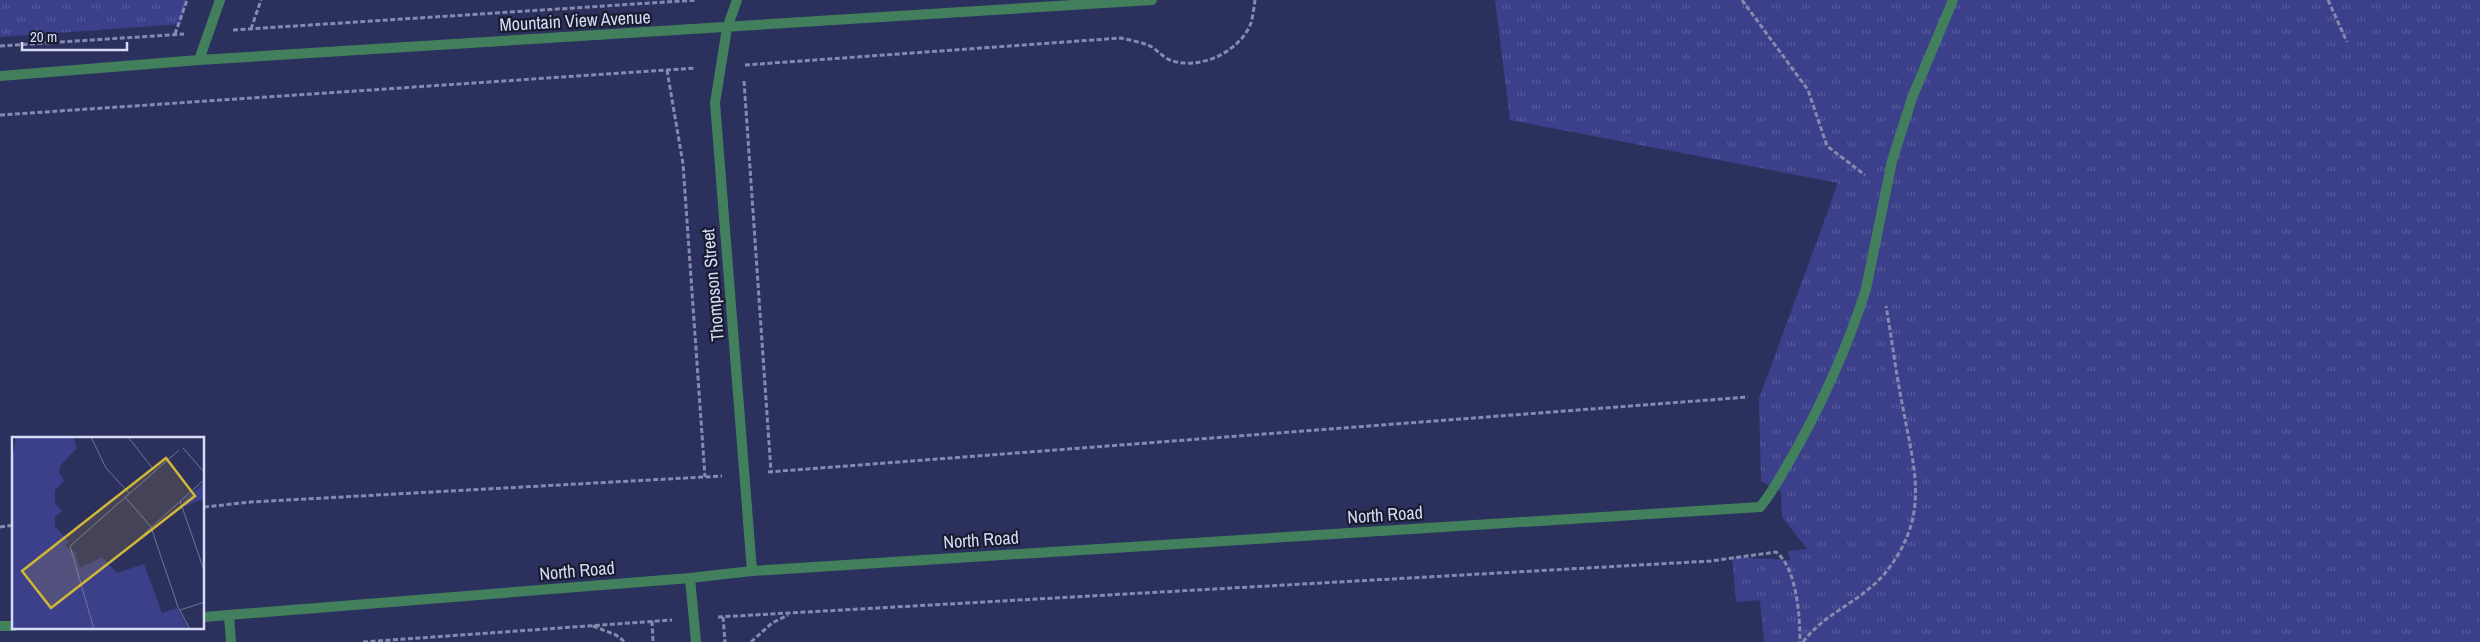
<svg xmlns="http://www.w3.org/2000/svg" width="2480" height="642" viewBox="0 0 2480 642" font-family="'Archivo Narrow',sans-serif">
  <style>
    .grass { fill: url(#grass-tufts) }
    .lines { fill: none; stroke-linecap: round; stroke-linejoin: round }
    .path { stroke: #858aae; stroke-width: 3; stroke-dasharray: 5 2.5; stroke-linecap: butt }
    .service { stroke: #42805d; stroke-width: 10 }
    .minor { stroke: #42805d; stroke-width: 10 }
    .labels { text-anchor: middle; stroke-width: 4.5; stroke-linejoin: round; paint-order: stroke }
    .street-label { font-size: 18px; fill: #d6dbf7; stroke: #191b2f }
    .inset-river { fill: none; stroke: #0b1d22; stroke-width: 2.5 }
    .inset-road { fill: none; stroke: #70749b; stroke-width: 1 }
    .view { fill: #d1b736; fill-opacity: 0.15; stroke: #d1b736; stroke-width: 2.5 }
    .inset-edge { fill: none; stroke: #d6dbf7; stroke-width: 2.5 }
  </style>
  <defs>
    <pattern id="grass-tufts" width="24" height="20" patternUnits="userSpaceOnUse" patternTransform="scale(1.25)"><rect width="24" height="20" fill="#3c408b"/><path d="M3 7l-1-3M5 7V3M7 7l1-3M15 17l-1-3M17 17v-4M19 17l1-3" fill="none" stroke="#575b9c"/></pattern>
  </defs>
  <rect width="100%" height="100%" fill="#2c305d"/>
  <path class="grass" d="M0,0H187L181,24L0,37Z
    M1495,0H2480V642H1764L1760,600L1736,602L1732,557L1790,560L1788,551L1807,549L1782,517L1781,492L1761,481L1759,399L1838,183L1510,120Z"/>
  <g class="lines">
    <path class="path" d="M1742,0L1808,90L1827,146L1865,175
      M2328,0L2347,42
      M251,29L261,0
      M233,30L697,0
      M175,34L187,0
      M0,46L184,34
      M745,65L1121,38C1130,40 1140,42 1148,45C1156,48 1162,57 1170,60C1199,71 1240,52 1251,23C1253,16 1254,7 1255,0
      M667,70L683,164L705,477
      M744,81L771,472
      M0,115L696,68
      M768,472L1748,397
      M204,507L251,502L722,476
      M0,527L14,525
      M718,617L1711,561L1776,552C1797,568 1800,617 1800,642
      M723,617L725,642
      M652,621L653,642
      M593,626L616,635L625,642
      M363,642L672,620
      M751,642L772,623L788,615
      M1803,642C1826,611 1866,600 1889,568C1930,513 1914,469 1903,408C1896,374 1892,340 1886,306"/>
    <path class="service" d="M1760,507C1772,493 1780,477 1789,462C1820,408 1847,349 1866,289L1892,161L1912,98L1953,0"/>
    <path class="minor" d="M737,0L727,28L715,103L752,571
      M199,60L220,0
      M0,76L199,60L1152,0
      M690,578L696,642
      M229,616L231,642
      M204,617L690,578L752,571L1760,507
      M0,626H14"/>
  </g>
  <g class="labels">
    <g class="street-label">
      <text transform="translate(575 21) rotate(-3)" y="6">Mountain View Avenue</text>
      <text transform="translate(713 285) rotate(-95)" y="6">Thompson Street</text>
      <text transform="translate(1385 515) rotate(-4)" y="6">North Road</text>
      <text transform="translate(981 540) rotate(-4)" y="6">North Road</text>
      <text transform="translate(577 571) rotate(-5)" y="6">North Road</text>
    </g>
  </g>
  <g transform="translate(12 437)">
    <rect width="192" height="192" fill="#2c305d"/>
    <path d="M0,0H61L65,11L49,28L47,35L52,44L43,53V66L50,74L43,80V89L57,105L53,109L63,115L68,131L90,120L105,136L132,127L150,176L165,171L177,192H0ZM192,46V62L173,69L171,65Z" fill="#3c408b"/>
    <path class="inset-river" d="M0,16L2,0"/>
    <path class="inset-road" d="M79,0L94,31L117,56M116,0L142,33M171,11L193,36M113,60L139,90L166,170L178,192M168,64L193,136M114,113L193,42M168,173L193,165M82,192L58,109L167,13"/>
    <path class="view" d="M154,21L183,59L39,171L10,134Z"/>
    <rect width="192" height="192" class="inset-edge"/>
  </g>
  <path d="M22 42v8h105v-8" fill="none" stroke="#d6dbf7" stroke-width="2.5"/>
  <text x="30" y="42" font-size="15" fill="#d6dbf7" stroke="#191b2f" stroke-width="4" paint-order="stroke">20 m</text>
</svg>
